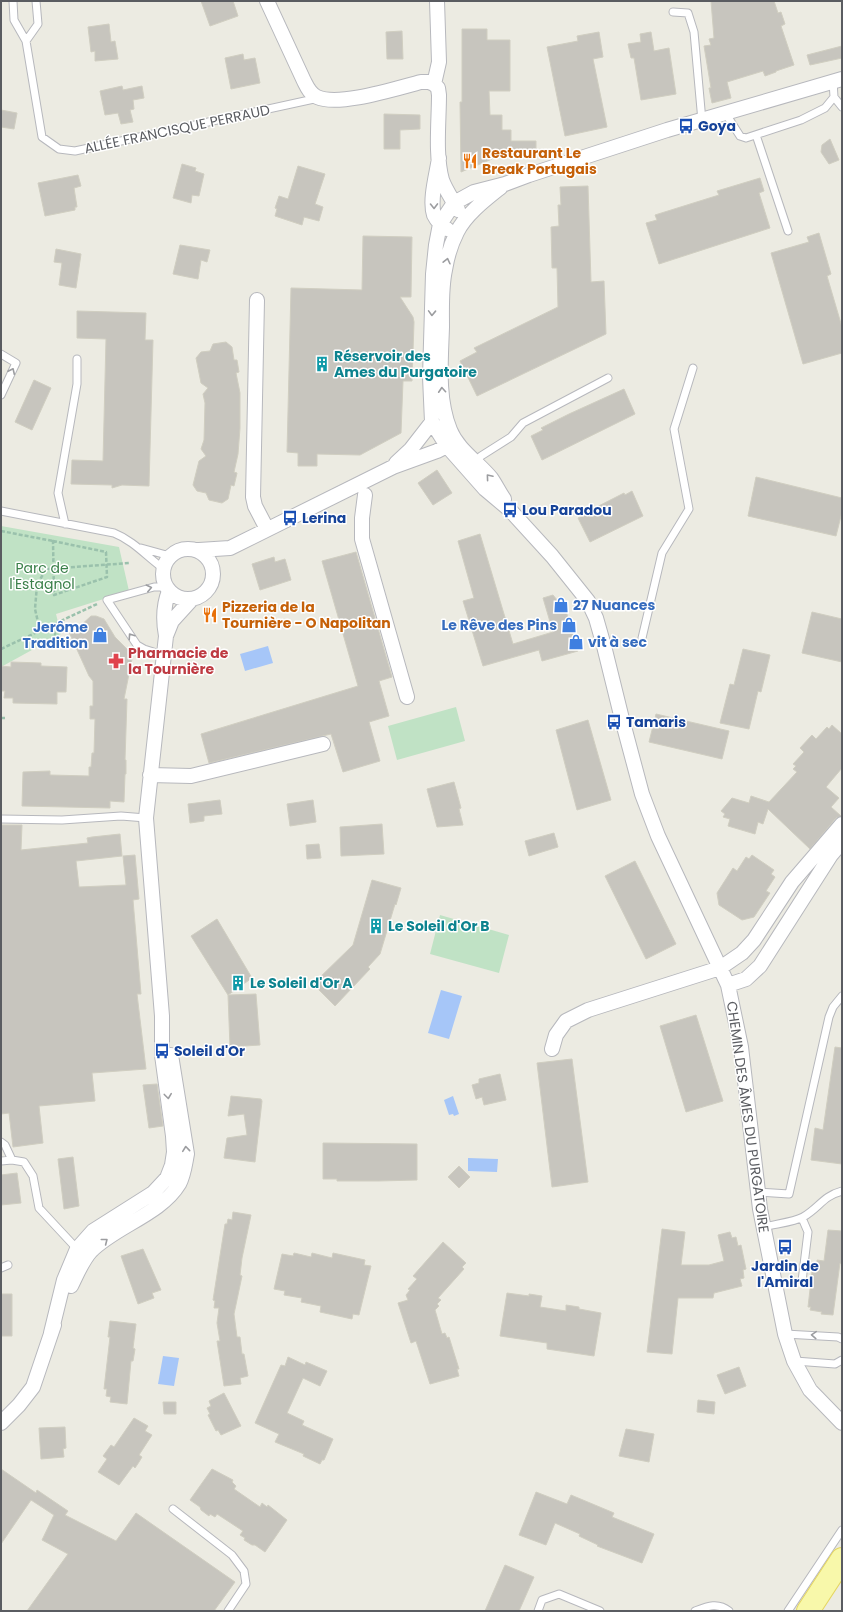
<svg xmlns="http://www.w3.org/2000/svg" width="843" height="1612" viewBox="0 0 843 1612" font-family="Poppins,sans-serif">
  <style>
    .green { fill: #c0e2c5 }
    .water { fill: #a6c6f8 }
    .building { fill: #c7c5be; stroke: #d0cec1 }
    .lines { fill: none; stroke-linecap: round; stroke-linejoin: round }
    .service-casing { stroke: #b7b8bd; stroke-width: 9 }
    .minor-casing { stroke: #b7b8bd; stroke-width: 16 }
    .primary-casing { stroke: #e5d661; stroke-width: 24 }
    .path { stroke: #9ac1ac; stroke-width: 2.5; stroke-dasharray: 4 2; stroke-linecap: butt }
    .service { stroke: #fff; stroke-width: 7 }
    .minor { stroke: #fff; stroke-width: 14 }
    .primary { stroke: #f8f8aa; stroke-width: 22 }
    .oneway { stroke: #9c9da0 }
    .labels { text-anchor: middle; stroke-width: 3; stroke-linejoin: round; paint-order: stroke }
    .transit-label { font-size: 14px; font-weight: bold; fill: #164399; stroke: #fff; text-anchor: start }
    .street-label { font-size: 14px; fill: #5a5c61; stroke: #fff }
    .food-label { font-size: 14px; font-weight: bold; fill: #c56008; stroke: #fff; text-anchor: start }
    .culture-label { font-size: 14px; font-weight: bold; fill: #0d838f; stroke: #fff; text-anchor: start }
    .park-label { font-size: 14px; fill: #3b804a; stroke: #fff }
    .shop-label { font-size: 14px; font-weight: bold; fill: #366cbe; stroke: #fff; text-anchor: start }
    .health-label { font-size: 14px; font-weight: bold; fill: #be3a42; stroke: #fff; text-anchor: start }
  </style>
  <rect width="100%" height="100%" fill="#ecebe2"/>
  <path class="green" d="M1,526L119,547L129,591L56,614L61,634L1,667Z
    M456,707L465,741L397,760L388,726Z
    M440,915L509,935L499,973L430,954Z"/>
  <path class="water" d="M268,646L273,663L245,671L240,654Z
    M441,990L462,996L449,1039L428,1033Z
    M453,1096L459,1114L454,1116L453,1114L449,1115L444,1100Z
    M468,1158L498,1159L497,1172L468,1171Z
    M163,1356L179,1358L174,1386L158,1384Z"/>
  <path class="building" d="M201,1H233L238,16L210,26Z
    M711,1H774L778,13L781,12L785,24L781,26L794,65L776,71V72L765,76L763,71L727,82L731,98L712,103L709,88H711L704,46L711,45L709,39L714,38Z
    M109,24L111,42L115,41L118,59L95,61V51L91,52L88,27Z
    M462,29H487V40H510V91H489L490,115H502V130H511V141H536V152H511V155H492V159L461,172L460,102H462Z
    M402,31L403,59H387L386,32Z
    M599,32L603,57L593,59L607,127L565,136L547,47L578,41L577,36Z
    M651,32L654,51L669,48L676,94L641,100L634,58H631L628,44L641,42L640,34Z
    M842,46V58L810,65L807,55Z
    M243,54L244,60L255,58L260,83L231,89L225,58Z
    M122,86L123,90L142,86L144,98L133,100L134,109L130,110L133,122L121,124L118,113L105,115L100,91Z
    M1,110L17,113L14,129L1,127Z
    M384,114L420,115V129L400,130V149H384Z
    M830,139L839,160L829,164L821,152L822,145Z
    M182,164L196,168L195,171L204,174L199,196L192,195L191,203L173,198Z
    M298,166L325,174L315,204L323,207L319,221L304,217L302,225L275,216L277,209L275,208L279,196L288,199Z
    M78,175L81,186L74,188L77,207H75V210L45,216L38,183Z
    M760,178L764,191L759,193L770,228L659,264L646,223L657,220L655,215L719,195L717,191Z
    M588,186L591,282L604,281L606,334L477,396L460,361L477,352L474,348L558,307L557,268H552L551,227L559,226L558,205H561L560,187Z
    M819,233L831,274L827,276L842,327V353L803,364L771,253L809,242L807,237Z
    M363,236L412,237L411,297H400L413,317L414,322L412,381H403L401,433L360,455L317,454V466H298V453L287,452L291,288L362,290Z
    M180,245L210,250L207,262L201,260L198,279L173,274Z
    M56,249L81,254L76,288L59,285L62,263L54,262Z
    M77,311L146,313L145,340H153L149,486L122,485L112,488V485L71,484L72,460L103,461L106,339L77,338Z
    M226,342L232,347L234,360H237L239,372L236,373L240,393V428L238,454L234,472L237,473L234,486L231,485L228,499L222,503L209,500L206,493L197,491L193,485L199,461L206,456L201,449L204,440L205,403L203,394L208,388L201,383L196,358L201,352L210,351L213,344Z
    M34,380L51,388L32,430L15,422Z
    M624,389L635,414L542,460L531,436L543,430L541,428L569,414Z
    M437,470L452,493L433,505L418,483Z
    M756,477L842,498V512L836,536L748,516Z
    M632,491L643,516L590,542L578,518L584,515L583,514L624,493L625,495Z
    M480,534L513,644L553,632L543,598L553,595L566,611L578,651L542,661L539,650L483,666L463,601L474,598L458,541Z
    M356,552L392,677L379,681L389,716L369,722L380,761L343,772L331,734L209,763L201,734L358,686L322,561Z
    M274,557L275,562L285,559L291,580L260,590L252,564Z
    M812,612L842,619V662L802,653Z
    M91,616H96L104,619L115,637L129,651L132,659L124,699H127L125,760H126V774H125L124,802L110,801V808L22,806L23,772L50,771V775L89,776V767H91L92,753H94L95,719H90V706H93V681L89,676L69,632L78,628Z
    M743,649L770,655L761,692L758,691L749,729L720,723L730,684L734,685Z
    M11,662L41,663V666L67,667L66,692H57V704L13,703V698H4L5,691H1V666L11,667Z
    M656,714L729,731L722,759L649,742Z
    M588,720L611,800L577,810L556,730Z
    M832,725L842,734V768L826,787L839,798L831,807L841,816L836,818L810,849L768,809L763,824L758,822L755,834L728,826L730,819L723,817L725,814L721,811L732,798L749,803L751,796L769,802L797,772L793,769L796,766L793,764L804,752L800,748L812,735L816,739L827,727L829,729Z
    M454,782L461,808L459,809L463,825L437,827L427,789Z
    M220,800L222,814L204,816V821L190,823L188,804Z
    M313,800L316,822L290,826L287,804Z
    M382,824L384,854L341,856L340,827Z
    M1,825H22L21,850L88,843L87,838L92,837L120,834L122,856L76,861L79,887L126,885L123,856L135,855L139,899L133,900L141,994H137L146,1069L92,1073L95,1101L39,1106L43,1143L13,1147L9,1113L1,1114Z
    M554,833L558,847L529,856L525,841Z
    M319,844L321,858L307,859L306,845Z
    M752,855L774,870L771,874L775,877L766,891L770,893L754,917L742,920L719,905L717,893L733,868L737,871L746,857L749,859Z
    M635,861L676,944L646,959L605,876Z
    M372,880L401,888L396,905L395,904L380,954L368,967L370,969L335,1006L313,984L353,945Z
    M217,919L252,978L228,995L256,994L260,1045L230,1047L228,995L191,936Z
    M696,1015L723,1101L686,1112L660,1026Z
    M835,1047L842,1048V1164L811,1160L815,1128L823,1130Z
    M572,1059L588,1182L552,1187L537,1063Z
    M500,1074L506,1100L484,1105L482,1097L476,1099L472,1085L479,1083V1079Z
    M157,1084L163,1126L149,1128L143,1085Z
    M231,1096L261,1099L262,1101L255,1162L224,1158L227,1138L247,1135L244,1114L228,1116Z
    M323,1143L417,1144V1180L378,1181H337V1179H323Z
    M73,1157L79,1206L64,1209L58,1159Z
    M459,1166L470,1177L459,1188L448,1177Z
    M17,1173L21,1203L1,1205V1175Z
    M233,1212L251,1215L242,1258L240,1275L242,1276L234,1314L237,1337H240L242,1354H244L248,1376L240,1378L241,1384L224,1386L217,1341H220L217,1323L219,1308H214L215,1301L213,1300L225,1224H227L228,1219L232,1220Z
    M662,1229L685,1232L681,1265H709L724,1261L718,1235L730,1232L732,1238L736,1237L738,1246L741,1245L746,1269L743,1270L744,1278L740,1279L742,1286L714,1293L713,1298H678L672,1354L647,1352Z
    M828,1230L842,1231V1264L840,1263L833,1315L821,1314L822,1312L810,1310L811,1307H808L813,1263L817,1264V1260L824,1261Z
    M443,1242L466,1263L462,1267L464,1269L438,1298L441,1300L437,1304L439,1306L435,1310L442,1334L445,1333L447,1338L449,1337L459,1369H457L459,1376L430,1384L416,1341L411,1343L398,1303L408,1300L406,1295L410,1290L408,1289L417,1279L413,1276Z
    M143,1249L161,1290L152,1293L154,1298L138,1304L121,1256Z
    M294,1253L311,1257L312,1253L332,1258L333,1253L365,1260L364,1265L371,1266L359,1315L353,1314L352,1319L320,1312L321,1306L301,1302L302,1298L284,1295L285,1291L274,1289L282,1254L293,1256Z
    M507,1293L529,1296V1294L542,1296L540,1307L566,1311V1305L579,1307V1309L601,1313L594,1356L547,1349V1343L500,1336Z
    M1,1294H12V1336H1Z
    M110,1321L136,1324L133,1348L135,1349L133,1361H131L127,1404L110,1402L111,1397L106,1396L107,1389H104L110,1337H108Z
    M288,1357L305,1365L306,1362L327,1371L320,1386L303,1378L287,1413L304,1421L302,1425L333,1439L324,1460H322L320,1464L303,1456L304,1454L275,1442L279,1434L255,1423L281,1365L285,1366Z
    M739,1367L746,1386L725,1394L717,1375Z
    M224,1393L241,1426L221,1435L218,1430L216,1431L208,1415L210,1414L207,1408L211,1406L209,1401Z
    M698,1400L715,1402L714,1414L697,1412Z
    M163,1402H176V1414H164Z
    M134,1418L148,1426L145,1431L152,1435L139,1455L142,1457L139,1462L135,1468L133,1466L119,1485L98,1472L107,1459L103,1456L111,1445L114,1447Z
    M65,1427L66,1448L63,1449L64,1457L41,1459L39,1428Z
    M626,1429L654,1434L649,1462L619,1456Z
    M1,1469L36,1493L37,1490L68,1511L65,1515L116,1541L136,1513L235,1582L214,1611H27L68,1554L42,1540L54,1515L31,1500L1,1544Z
    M212,1469L233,1480L232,1482L236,1486L234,1489L260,1507L262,1503L267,1507L268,1505L287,1520L265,1552L255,1545H252L244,1540L245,1538L240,1535L243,1531L217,1514L215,1517L210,1514L209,1516L201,1510L200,1507L190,1500Z
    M536,1492L567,1504L571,1495L614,1513L612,1517L654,1534L642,1563L597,1546L598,1545L579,1536L580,1534L555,1523L546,1545L519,1535Z
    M505,1565L534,1577L519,1611H485Z"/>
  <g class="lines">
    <g class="service-casing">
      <path id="service" d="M13,1L14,20L26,41L38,24L36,1
        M673,12L688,13L694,32L702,121
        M26,41L42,137L59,149L75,151L314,99L316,97
        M834,97L842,107
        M726,114L740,136L746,138L801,120L825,108L834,97L833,81
        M756,135L788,231
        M1,354L16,363L1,395
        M474,463L481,456L511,437L523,423L608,378
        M1,511L114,533C134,541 147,557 164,569
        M65,524L58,493L77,384V359
        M141,548L170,556
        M642,638L662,553L689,509L674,429L693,368
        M163,655L144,649L137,645L107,600L154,587H165
        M1,819L62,820L121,816L146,818
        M1,1142L5,1145L12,1160L24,1162L33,1176L39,1208L79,1251
        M1,1161L12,1160
        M758,1192L789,1194L829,1017L833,1007L842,996
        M764,1227C775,1224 794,1222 803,1217C819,1208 823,1196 842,1191
        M1,1268L8,1265
        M802,1281L808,1232L802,1218
        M785,1334L838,1337L842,1339
        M795,1361L835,1364L842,1360
        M173,1509L232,1555L244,1571L246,1584L228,1611
        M538,1611L542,1600L559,1594L600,1611
        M695,1611C708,1606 718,1602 729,1611
        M788,1611L842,1530"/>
    </g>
    <g class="minor-casing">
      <path id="minor" d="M267,1L304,81C307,87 310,94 317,97C339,107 397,88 421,82H429L434,84
        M437,1L439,62L434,84L438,88L439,95C439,121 435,155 442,180C446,191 453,200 458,210
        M842,79L667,130L529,175L505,184L474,192L454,203L440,224L436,245L433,274L430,377L432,422L447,446L485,489L510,510L552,556L588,601L596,618L604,646L622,719L642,794L658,836L728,985L741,1047L760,1209L785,1334L794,1361L810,1390L842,1423
        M439,158C437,173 429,200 434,215C437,221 442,226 447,229
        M501,187C486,199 466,214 457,232C451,244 447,257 445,270C441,288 442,308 442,327C441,360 437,398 450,430C458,450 478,462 491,478C496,485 499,492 504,499
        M257,300L253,497L255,506L267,529
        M396,463L411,449L432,422
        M365,495L362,518V539L407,697
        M163 574a25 25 0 1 1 50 0a25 25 0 1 1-50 0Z
        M199,550L230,548L393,467L437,451L447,446
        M166,636L172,621L192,599
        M150,775L191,776L323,744
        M728,985L746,979L760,966L831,855L842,842
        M552,1049L556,1035L566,1021L588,1010L720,968L742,953L754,940L792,882L842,824
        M71,1286C77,1274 82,1261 91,1251C116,1226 161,1214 179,1184C184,1175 185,1164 187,1154L171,1055
        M51,1333L64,1280L77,1249L93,1231L153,1193L167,1178L172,1165L174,1152L173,1136L162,1055V1016L146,818L166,636C163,620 163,606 169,591
        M1,1423L19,1405L33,1387L54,1325"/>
    </g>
    <g class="primary-casing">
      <path id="primary" d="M808,1611L842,1559"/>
    </g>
    <path class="path" d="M1,531L53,541
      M53,541L106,552L107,577L54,595Z
      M51,626L55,634L73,648
      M40,631L35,609L37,585L46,569L129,563
      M1,649L97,604
      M1,718H6"/>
    <use href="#service" class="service"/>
    <use href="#minor" class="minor"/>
    <use href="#primary" class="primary"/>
  </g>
  <defs><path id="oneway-chevron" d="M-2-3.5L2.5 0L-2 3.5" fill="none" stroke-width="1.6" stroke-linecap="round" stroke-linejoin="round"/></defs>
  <g class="oneway">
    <use href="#oneway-chevron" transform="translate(434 206) rotate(89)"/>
    <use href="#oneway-chevron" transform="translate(447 261) rotate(-77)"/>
    <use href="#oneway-chevron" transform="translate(432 313) rotate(92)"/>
    <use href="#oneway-chevron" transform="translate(12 371) rotate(-65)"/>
    <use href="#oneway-chevron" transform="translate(442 390) rotate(-94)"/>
    <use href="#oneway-chevron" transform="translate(489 477) rotate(-130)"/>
    <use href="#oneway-chevron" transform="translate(149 588) rotate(-13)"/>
    <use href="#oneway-chevron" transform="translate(131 636) rotate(-124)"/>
    <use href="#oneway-chevron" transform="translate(168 1096) rotate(83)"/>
    <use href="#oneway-chevron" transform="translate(186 1149) rotate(-96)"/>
    <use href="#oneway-chevron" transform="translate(105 1241) rotate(-38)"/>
    <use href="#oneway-chevron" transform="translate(814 1335) rotate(-177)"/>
  </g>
  <defs>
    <g id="bus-bare" transform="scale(1.2)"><path d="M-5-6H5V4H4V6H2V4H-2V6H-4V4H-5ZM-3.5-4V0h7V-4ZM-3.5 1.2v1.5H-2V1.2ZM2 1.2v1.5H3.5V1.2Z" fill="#1a4fb4" stroke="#fff" stroke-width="2.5" paint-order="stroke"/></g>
    <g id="restaurant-bare" transform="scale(1.2)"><path d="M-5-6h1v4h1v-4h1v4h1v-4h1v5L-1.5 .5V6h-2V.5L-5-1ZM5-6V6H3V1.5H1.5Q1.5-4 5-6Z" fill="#e8710a" stroke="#fff" stroke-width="2.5" paint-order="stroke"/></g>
    <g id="building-bare" transform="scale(1.2)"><path d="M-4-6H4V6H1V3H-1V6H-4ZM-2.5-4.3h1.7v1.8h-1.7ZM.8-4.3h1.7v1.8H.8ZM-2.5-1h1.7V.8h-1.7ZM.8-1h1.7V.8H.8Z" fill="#0f9aa8" stroke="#fff" stroke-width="2.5" paint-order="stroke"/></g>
    <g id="shop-bare" transform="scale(1.2)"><path d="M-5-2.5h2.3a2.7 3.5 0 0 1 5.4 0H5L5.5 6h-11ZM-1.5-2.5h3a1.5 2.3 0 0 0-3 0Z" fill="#3f7fe0" stroke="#fff" stroke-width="2.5" paint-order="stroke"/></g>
    <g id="pharmacy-bare" transform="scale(1.2)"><path d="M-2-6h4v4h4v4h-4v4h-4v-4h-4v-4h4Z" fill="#e0444e" stroke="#fff" stroke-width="2.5" paint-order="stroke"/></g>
  </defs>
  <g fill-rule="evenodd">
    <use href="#bus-bare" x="686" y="126"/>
    <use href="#restaurant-bare" x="470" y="161"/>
    <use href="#building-bare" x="322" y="364"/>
    <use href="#bus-bare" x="510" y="510"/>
    <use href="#bus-bare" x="290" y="518"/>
    <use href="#shop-bare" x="561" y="605"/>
    <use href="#restaurant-bare" x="210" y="615"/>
    <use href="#shop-bare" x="569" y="625"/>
    <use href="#shop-bare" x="100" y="635"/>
    <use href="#shop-bare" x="576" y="642"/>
    <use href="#pharmacy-bare" x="116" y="661"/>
    <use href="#bus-bare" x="614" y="722"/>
    <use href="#building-bare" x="376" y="926"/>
    <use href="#building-bare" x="238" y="983"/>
    <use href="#bus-bare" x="162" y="1051"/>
    <use href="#bus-bare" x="785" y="1247"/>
  </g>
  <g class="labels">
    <g class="transit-label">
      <text x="698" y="131">Goya</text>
      <text x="522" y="515">Lou Paradou</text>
      <text x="302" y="523">Lerina</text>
      <text x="626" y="727">Tamaris</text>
      <text x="174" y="1056">Soleil d'Or</text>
      <text x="785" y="1271" text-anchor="middle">Jardin de<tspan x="785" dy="16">l'Amiral</tspan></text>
    </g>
    <g class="street-label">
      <text transform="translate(177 129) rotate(-12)" y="5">ALLÉE FRANCISQUE PERRAUD</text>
      <text transform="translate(748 1117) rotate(82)" y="5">CHEMIN DES ÂMES DU PURGATOIRE</text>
    </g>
    <g class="food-label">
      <text x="482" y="158">Restaurant Le<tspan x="482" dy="16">Break Portugais</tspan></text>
      <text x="222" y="612">Pizzeria de la<tspan x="222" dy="16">Tournière - O Napolitan</tspan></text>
    </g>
    <g class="culture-label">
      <text x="334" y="361">Réservoir des<tspan x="334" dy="16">Ames du Purgatoire</tspan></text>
      <text x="388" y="931">Le Soleil d'Or B</text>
      <text x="250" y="988">Le Soleil d'Or A</text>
    </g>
    <g class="park-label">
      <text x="42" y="573">Parc de<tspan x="42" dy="16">l'Estagnol</tspan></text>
    </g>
    <g class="shop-label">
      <text x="573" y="610">27 Nuances</text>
      <text x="557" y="630" text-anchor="end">Le Rêve des Pins</text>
      <text x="88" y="632" text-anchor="end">Jerôme<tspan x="88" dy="16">Tradition</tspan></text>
      <text x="588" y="647">vit à sec</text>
    </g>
    <g class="health-label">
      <text x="128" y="658">Pharmacie de<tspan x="128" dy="16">la Tournière</tspan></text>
    </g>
  </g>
  <rect width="843" height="1612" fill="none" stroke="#5a5c61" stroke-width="4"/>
</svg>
